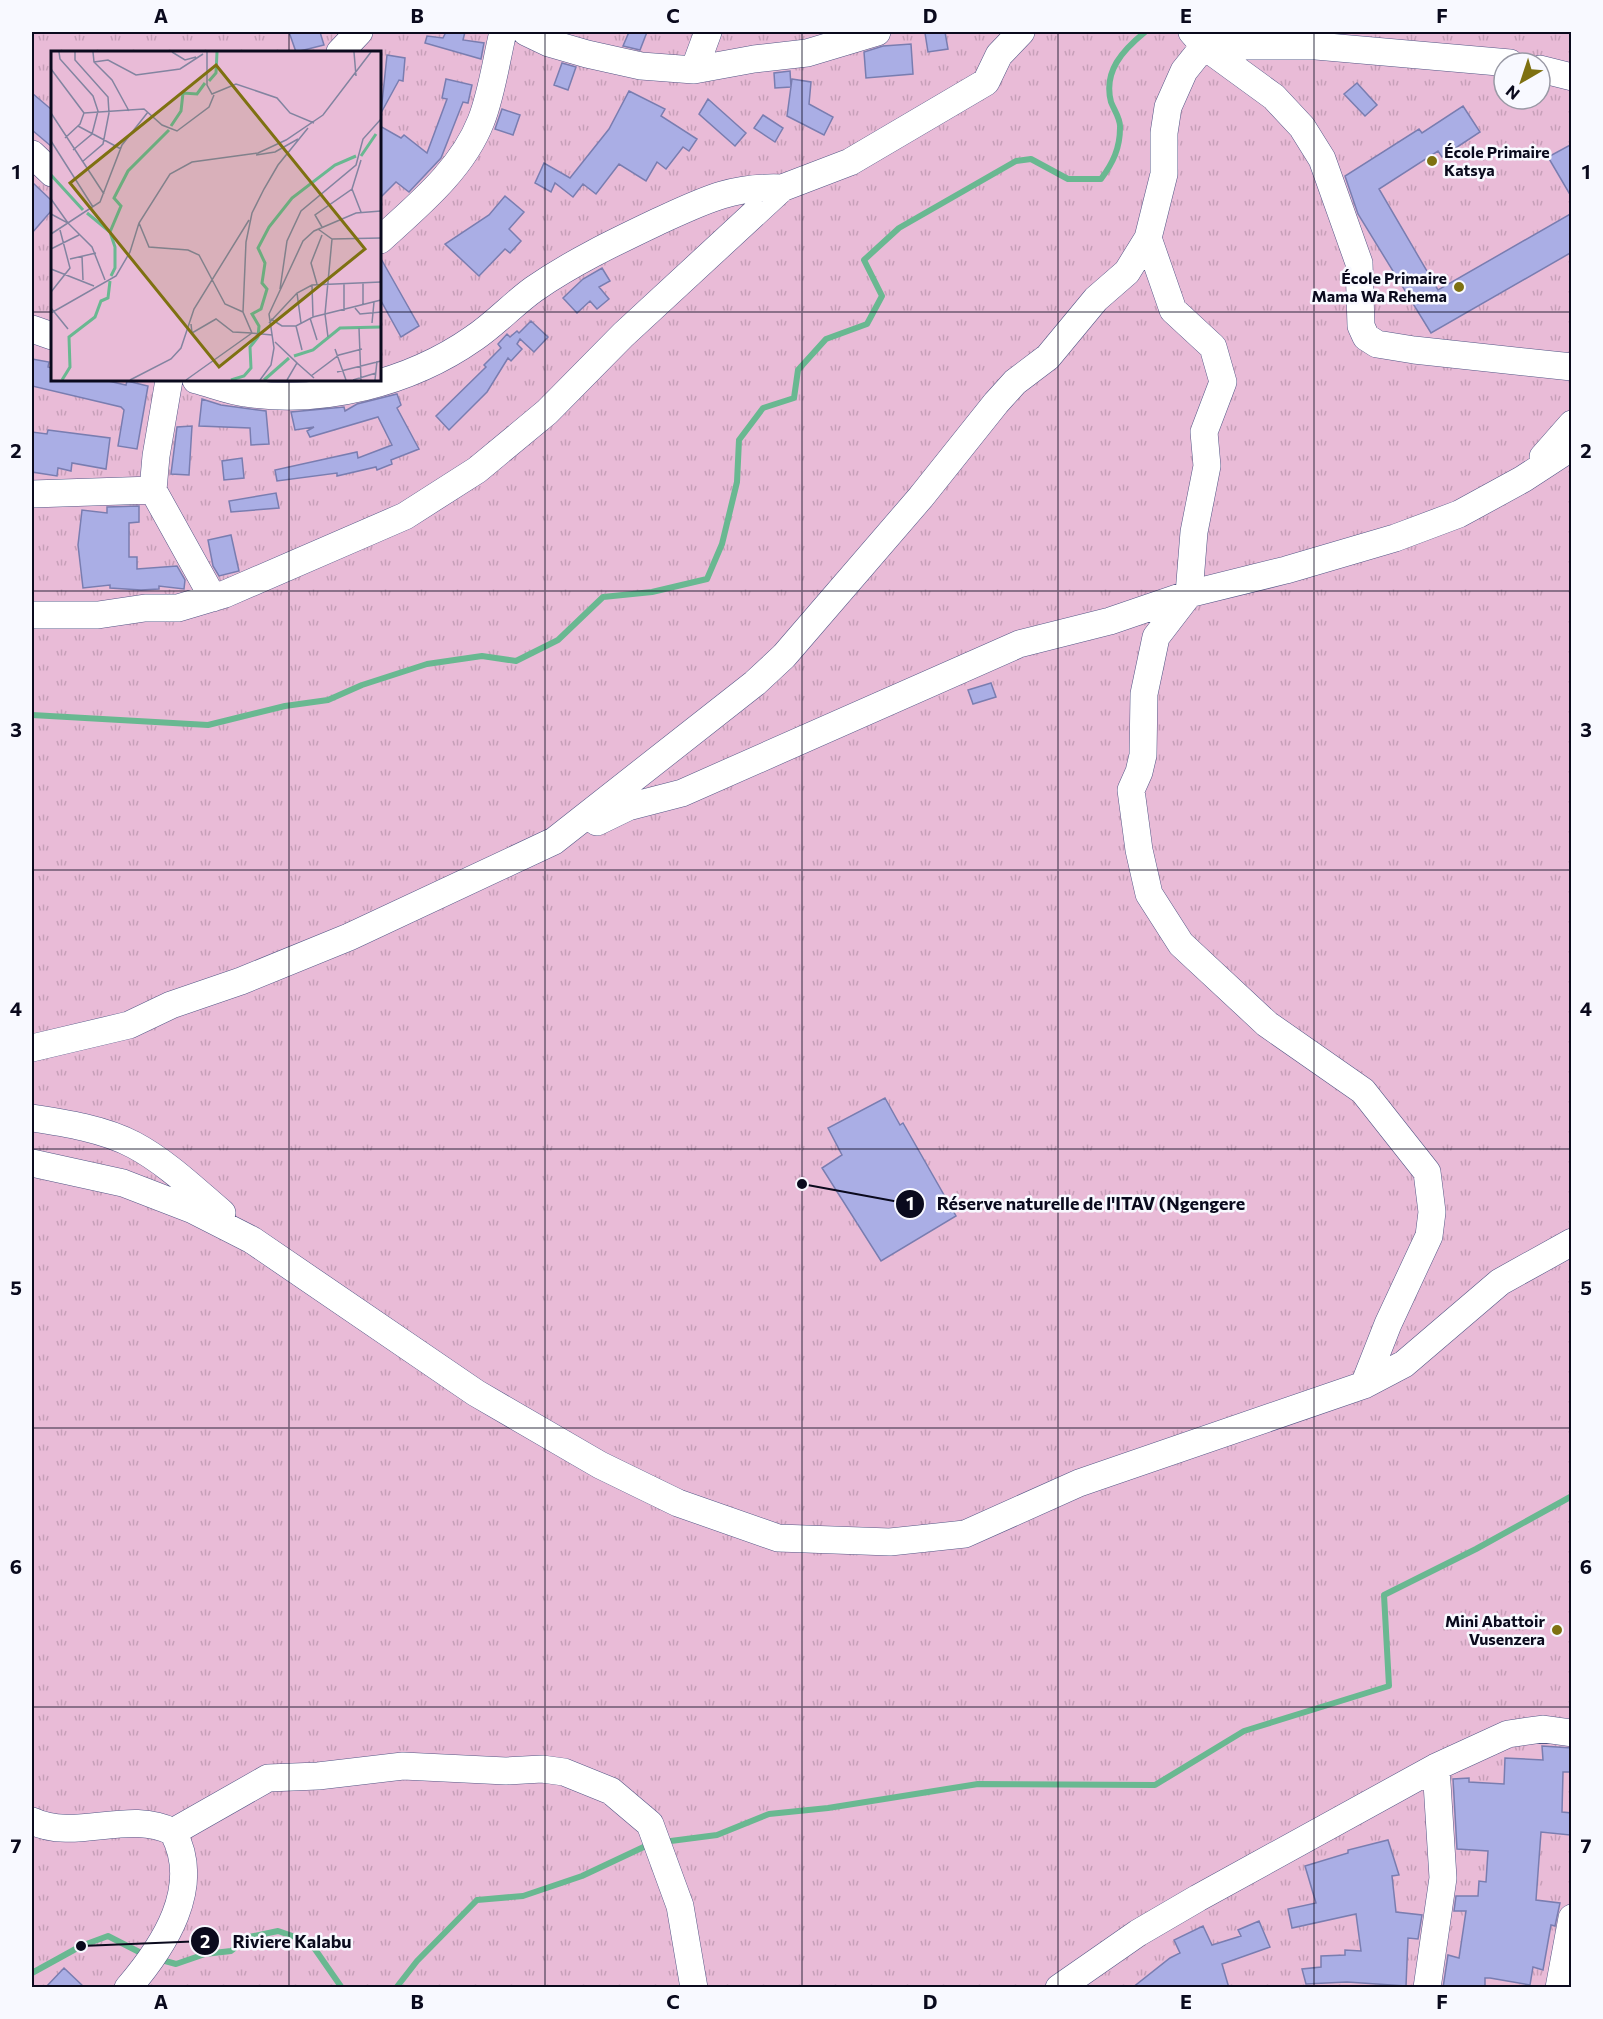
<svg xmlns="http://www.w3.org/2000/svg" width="1603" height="2019" viewBox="0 0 1603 2019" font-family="Commissioner,sans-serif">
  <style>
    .park { fill: url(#park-tufts); fill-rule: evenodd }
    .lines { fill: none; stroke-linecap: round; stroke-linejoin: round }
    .stream { stroke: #69b891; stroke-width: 6 }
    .building { fill: #aaaee5; stroke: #797db0; stroke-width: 1.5 }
    .minor-casing { stroke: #535686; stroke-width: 28 }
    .minor { stroke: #fff; stroke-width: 27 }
    .grid { fill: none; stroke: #0a0a1d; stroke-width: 1.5; stroke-opacity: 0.55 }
    .poi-dot { fill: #7e7111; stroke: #f8f9ff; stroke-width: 2 }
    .labels { text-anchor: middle; stroke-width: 5; stroke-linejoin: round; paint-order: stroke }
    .poi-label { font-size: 16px; font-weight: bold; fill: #0a0a1d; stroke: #f8f9ff; text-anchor: end }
    .inset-river { fill: none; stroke: #69b891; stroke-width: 3 }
    .inset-road { fill: none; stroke: #8284a0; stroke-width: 1.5 }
    .view { fill: #7e7111; fill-opacity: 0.15; stroke: #7e7111; stroke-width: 3 }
    .inset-edge { fill: none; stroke: #0a0a1d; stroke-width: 3 }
    .leader { fill: none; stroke: #0a0a1d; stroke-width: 2 }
    .callout-dot { fill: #0a0a1d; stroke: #f8f9ff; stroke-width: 2 }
    .mark-label { font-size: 18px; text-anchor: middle; font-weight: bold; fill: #fff }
    .callout-label { font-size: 18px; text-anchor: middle; font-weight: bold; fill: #0a0a1d; stroke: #f8f9ff; stroke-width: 5; stroke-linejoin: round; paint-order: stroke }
    .neatline { fill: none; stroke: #0a0a1d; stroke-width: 2 }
    .grid-label { font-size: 20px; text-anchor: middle; font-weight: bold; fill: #0a0a1d }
  </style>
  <defs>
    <pattern id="park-tufts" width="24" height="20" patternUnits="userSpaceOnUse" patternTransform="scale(1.5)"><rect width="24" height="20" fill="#e9bbd7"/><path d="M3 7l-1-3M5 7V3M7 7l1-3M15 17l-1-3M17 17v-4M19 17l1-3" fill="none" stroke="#c69fb8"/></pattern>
  </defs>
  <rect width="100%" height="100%" fill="#d2d6f8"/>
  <path class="park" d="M32,32H1571V1987H32ZM52,52H380V380H52ZM1504,63H1540V99H1504Z"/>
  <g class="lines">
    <path class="stream" d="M32,715L208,725L285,706L328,700L362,685L427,664L482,656L516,661L558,640L603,597L652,592L707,579L722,544L737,482L739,440L763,408L794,398L798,370L826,339L867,324L882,296L864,260L899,228L1016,161L1031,159L1068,179H1101C1113,163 1120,148 1120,128C1121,119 1114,110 1111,102C1103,71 1123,50 1145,32
      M663,1842L717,1835L769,1814L828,1808L978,1784L1155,1785L1244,1731L1389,1686L1384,1595L1476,1549L1572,1496
      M158,1959L176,1964L205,1954L231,1951L249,1937L278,1931L310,1942L342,1988
      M32,1973L81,1946L108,1936L145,1955
      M396,1988L417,1961L477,1900L523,1896L582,1876L650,1844"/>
  </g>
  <path class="building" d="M289,32H320L324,45L296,52Z
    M446,32H465L463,40L484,43L481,59L425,43L427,36L443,38Z
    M629,32H647L640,50L623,46Z
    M945,32L948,49L928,52L925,33Z
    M911,44L913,74L866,78L864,52L883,46Z
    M387,55L405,58L403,81L399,80L381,113Z
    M562,63L576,67L568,90L554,85Z
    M790,71L791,87L775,88L774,73Z
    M446,79L472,85L468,103L463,102L441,158L409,192L396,182L380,198V126L401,138L404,135L427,153L447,99L442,98Z
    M792,79L811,82L809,104L833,117L824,135L787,116Z
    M1357,83L1377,105L1365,116L1344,94Z
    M629,91L665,109L661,116L697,139L689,151L683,147L666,169L657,162L646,181L619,164L596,194L583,184L573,197L555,183L551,192L535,183L544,163L570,178L609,129Z
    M32,93L52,110V147L32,130Z
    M708,99L746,133L735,146L699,114Z
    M1463,106L1480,132L1442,157L1438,151L1379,189L1438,290L1572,213V252L1431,333L1358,214L1345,176L1419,129L1422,133Z
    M502,109L520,115L513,135L495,129Z
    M763,115L783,128L775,142L754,128Z
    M1572,144V198L1548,157Z
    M32,182L52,201V210L32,233Z
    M505,196L524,212L509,229L521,241L510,253L505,249L479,276L445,244L489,215Z
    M380,257L419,326L401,337L380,299Z
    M602,268L610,281L599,287L609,299L597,309L590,301L577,313L563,298L583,279Z
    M531,321L548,337L534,352L520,339L517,344L522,349L511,361L508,358L487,392L449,430L436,416L486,367L484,365L501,348L498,344L507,334L510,337L517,331L519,333Z
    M32,359L49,362L48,367L52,368V380H104L126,385L127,381L148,386L137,449L118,446L124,410L121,407L32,386Z
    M397,394L401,405L397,408L419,449L391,460L392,464L377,470L376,467L337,476V473L277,481L275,470L357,452L358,458L392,445L378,417L310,437L307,431L314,427L295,430L291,412L344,407L345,411L357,404Z
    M202,399L221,405L266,411L269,444L251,445L250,428L199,426Z
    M192,426L189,475L171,474L177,427Z
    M48,430L110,438L106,469L72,463L71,471L58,468L57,476L32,472V432L47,434Z
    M242,458L244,478L224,480L222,461Z
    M276,493L279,508L231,512L229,501Z
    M139,506V522L129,523V557H137V569L177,566L185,580L184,589L159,586V589L141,590L110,588V585L83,588L78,545L82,510L107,513V507Z
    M231,535L239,571L219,576L213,566L208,540Z
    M991,683L996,697L973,704L968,690Z
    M885,1098L900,1125L903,1123L956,1216L881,1261L822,1168L842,1155L828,1128Z
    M1542,1746L1572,1748V1772H1563L1562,1812L1572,1813L1570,1835L1541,1832L1536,1900L1560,1903L1555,1926L1551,1925L1543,1970L1533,1967L1530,1985L1490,1978H1485V1988H1443L1448,1955L1459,1958L1466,1911H1454L1456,1896H1478L1479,1881L1486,1882L1488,1851L1457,1849L1453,1779L1469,1778V1782L1504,1784L1505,1758L1543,1760Z
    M1388,1840L1399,1875L1392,1876L1396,1912L1422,1915L1418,1939L1408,1938L1406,1986L1347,1982L1306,1984L1302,1969L1321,1967V1956L1345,1955V1950L1361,1951L1356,1914L1292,1928L1288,1909L1316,1903L1305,1866L1348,1853V1850Z
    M1259,1921L1270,1947L1222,1964L1229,1988H1132L1170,1958L1180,1953L1174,1940L1203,1926L1212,1945L1241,1936L1238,1930Z
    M64,1968L85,1988H45Z"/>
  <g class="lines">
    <g class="minor-casing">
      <path id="minor" d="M526,32L549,43L587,54L641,66L694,70L754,59L807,53L877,32
        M1204,46L1274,97L1302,127L1322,159L1359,263L1361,326L1366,337L1377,344L1414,350L1572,367
        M1204,46H1316L1510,63
        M340,52L359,32
        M1540,69L1572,77
        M694,70L708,32
        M32,154L52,173
        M1148,238L1173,310L1213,347L1223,382L1204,432L1207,466L1194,532L1189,594L1156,637L1144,694L1143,755L1139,772L1131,790L1139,850L1149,894L1181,944L1267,1024L1363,1091L1427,1172L1432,1212L1429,1236L1388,1324L1364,1385
        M380,240C417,206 462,170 481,121C492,93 496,61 503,32
        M32,329L52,336
        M196,380C212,384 229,391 245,393C322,405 410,383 474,338C495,324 513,304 534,289C573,262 615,242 657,222C703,201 731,186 782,188
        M1543,457L1572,424
        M153,490L213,598
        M32,494L153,490L156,456L169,380
        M32,615H98L145,608H178L225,594L405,516L477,470L547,412L623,335L782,188L850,162L986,82L999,55L1021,32
        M597,822L628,807L682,793L1019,644L1110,621L1189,594L1286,570L1395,538L1459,514L1523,479L1572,447
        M32,1048L129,1025L171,1005L241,981L349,937L554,841L755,683L784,656L921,497L996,403L1015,382L1048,357L1096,299L1127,272L1148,238L1164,174V133L1168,107L1184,71L1204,46L1192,32
        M32,1118C65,1123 104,1129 134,1145C166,1162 195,1190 222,1213
        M32,1163L123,1183L193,1210L252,1240L476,1393L600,1465L678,1503L778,1538L890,1542L965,1534L1079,1483L1364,1385L1404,1364L1500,1282L1572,1242
        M32,1821C76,1842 129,1809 173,1832C203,1887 164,1946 128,1988
        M173,1832L268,1778L318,1776L403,1766L506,1771L542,1769L564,1772L611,1791L650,1824L680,1906L694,1988
        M1059,1988L1138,1933L1198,1898L1436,1767L1508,1734L1543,1729L1572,1733
        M1427,1988L1443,1878L1436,1767
        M1559,1988L1572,1918"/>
    </g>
    <use href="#minor" class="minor"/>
  </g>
  <path class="grid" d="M289,32V52M545,32V1988M802,32V1988M1058,32V1988M1314,32V1988M32,312H52M380,312H1572M289,380V1988M32,591H1572M32,870H1572M32,1149H1572M32,1428H1572M32,1707H1572"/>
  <g class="poi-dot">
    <circle cx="1432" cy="161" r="6"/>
    <circle cx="1459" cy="287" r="6"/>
    <circle cx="1557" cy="1630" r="6"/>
  </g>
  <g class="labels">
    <g class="poi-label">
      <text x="1444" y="158" text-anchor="start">École Primaire<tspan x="1444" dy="18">Katsya</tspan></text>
      <text x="1447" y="284">École Primaire<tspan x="1447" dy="18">Mama Wa Rehema</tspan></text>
      <text x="1545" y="1627">Mini Abattoir<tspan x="1545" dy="18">Vusenzera</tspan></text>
    </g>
  </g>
  <g transform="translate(51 51)">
    <rect width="330" height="330" fill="#d2d6f8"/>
    <path d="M0,1H330V329H0Z" fill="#e9bbd7"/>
    <path class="inset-river" d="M158,30L165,22L166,1M120,75L130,60L132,42L146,43L154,32M310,105L325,83M0,124L32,159M36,162L59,181L64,196V217L60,225M59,181L70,155L63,147L77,120L118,79M243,305L262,299L289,277L330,276M11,329L19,316L18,286L44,266L50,250L57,247L59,230M180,329L193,325L200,317L199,296L207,286L208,275L201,263L210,258L216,238L211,232L214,212L207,197L218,176L241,147L284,114L305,105M213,329L238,307"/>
    <path class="inset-road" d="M8,1L9,8L42,45L47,60L41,83L22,99M24,1V9L57,46L58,62L52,93L31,111M42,1L43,11L61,29L78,60M121,1L134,9L145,6M156,1V34L161,43L185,33L226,47L239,62L263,72M303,1L305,25M43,11L57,9L85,24L129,18L152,3M0,18L33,62L29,73L14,87M0,62L53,143M33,62L93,58L111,74L126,80L158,56L163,44M27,75L70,98M0,90L42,156M205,104L224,101L247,88M301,138L310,161M0,148L17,172M0,163L17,172L41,196L54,229M88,172L98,196L137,199L148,204L174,253L192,261M271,176L264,164L301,138L310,109M267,178L281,188L330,187M0,183L49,151L71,94L97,61M0,198L28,184M31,205L32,229M19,208L45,202M0,218L43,235M293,232V260M312,232V254M266,233L260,212L271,184M261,234L262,266M229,238L236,190L250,160L305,114L312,88L330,68M0,241L19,217L9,179M246,242L250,272M0,257L17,278M304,257L309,263L330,261M0,262L65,225L79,201L88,172L119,123L141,111L207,102L235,89L272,64L320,1M259,267L266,289M220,268L231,275H245L262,266L330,249M218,272L246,242L261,234L330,231M321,272L323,251M140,273L141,282L165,268L182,281L201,282M245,275L251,299M308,277L310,329M221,284L201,282L192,261L195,191L201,162L213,138L227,114L257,77M277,286L274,263L281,188M224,291L246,312L236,329M284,298L295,329M246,312L263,327M286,321L330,310M260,325L288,304L311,298M79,329L120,308L130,297L143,258L198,169M135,329L201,282M209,329L220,314L223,297L218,263L252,190L263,180L305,162L330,160M302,329L325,322M324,329L326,310"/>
    <path class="view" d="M165,14L314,198L168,316L19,132Z"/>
    <rect width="330" height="330" class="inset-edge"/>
  </g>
  <path class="leader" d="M802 1184L910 1204M81 1946L205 1941"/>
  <g class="callout-dot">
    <circle cx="802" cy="1184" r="6"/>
    <circle cx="81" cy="1946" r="6"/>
    <circle cx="910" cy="1204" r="15"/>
    <circle cx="205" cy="1941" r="15"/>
  </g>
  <g class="mark-label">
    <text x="910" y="1210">1</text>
    <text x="205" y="1948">2</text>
  </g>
  <g class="callout-label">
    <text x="1091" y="1210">Réserve naturelle de l'ITAV (Ngengere</text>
    <text x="292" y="1948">Riviere Kalabu</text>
  </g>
  <rect width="1603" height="2019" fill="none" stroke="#f8f9ff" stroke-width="66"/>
  <g transform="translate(1522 81) rotate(219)"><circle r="28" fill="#f8f9ff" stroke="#9999a5" stroke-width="1.5"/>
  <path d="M0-4.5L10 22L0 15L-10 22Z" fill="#7e7111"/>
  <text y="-9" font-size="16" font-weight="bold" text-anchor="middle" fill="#0a0a1d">N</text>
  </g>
  <rect x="33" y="33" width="1537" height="1953" class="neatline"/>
  <g class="grid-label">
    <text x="161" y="23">A</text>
    <text x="417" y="23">B</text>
    <text x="673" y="23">C</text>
    <text x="930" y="23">D</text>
    <text x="1186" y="23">E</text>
    <text x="1442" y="23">F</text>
    <text x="16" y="179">1</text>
    <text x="1586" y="179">1</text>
    <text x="16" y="458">2</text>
    <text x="1586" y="458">2</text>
    <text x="16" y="737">3</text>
    <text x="1586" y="737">3</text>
    <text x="16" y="1016">4</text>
    <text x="1586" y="1016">4</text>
    <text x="16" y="1295">5</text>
    <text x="1586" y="1295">5</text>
    <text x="16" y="1574">6</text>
    <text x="1586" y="1574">6</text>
    <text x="16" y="1853">7</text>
    <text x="1586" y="1853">7</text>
    <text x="161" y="2009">A</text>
    <text x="417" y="2009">B</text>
    <text x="673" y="2009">C</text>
    <text x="930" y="2009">D</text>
    <text x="1186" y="2009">E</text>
    <text x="1442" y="2009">F</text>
  </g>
</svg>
